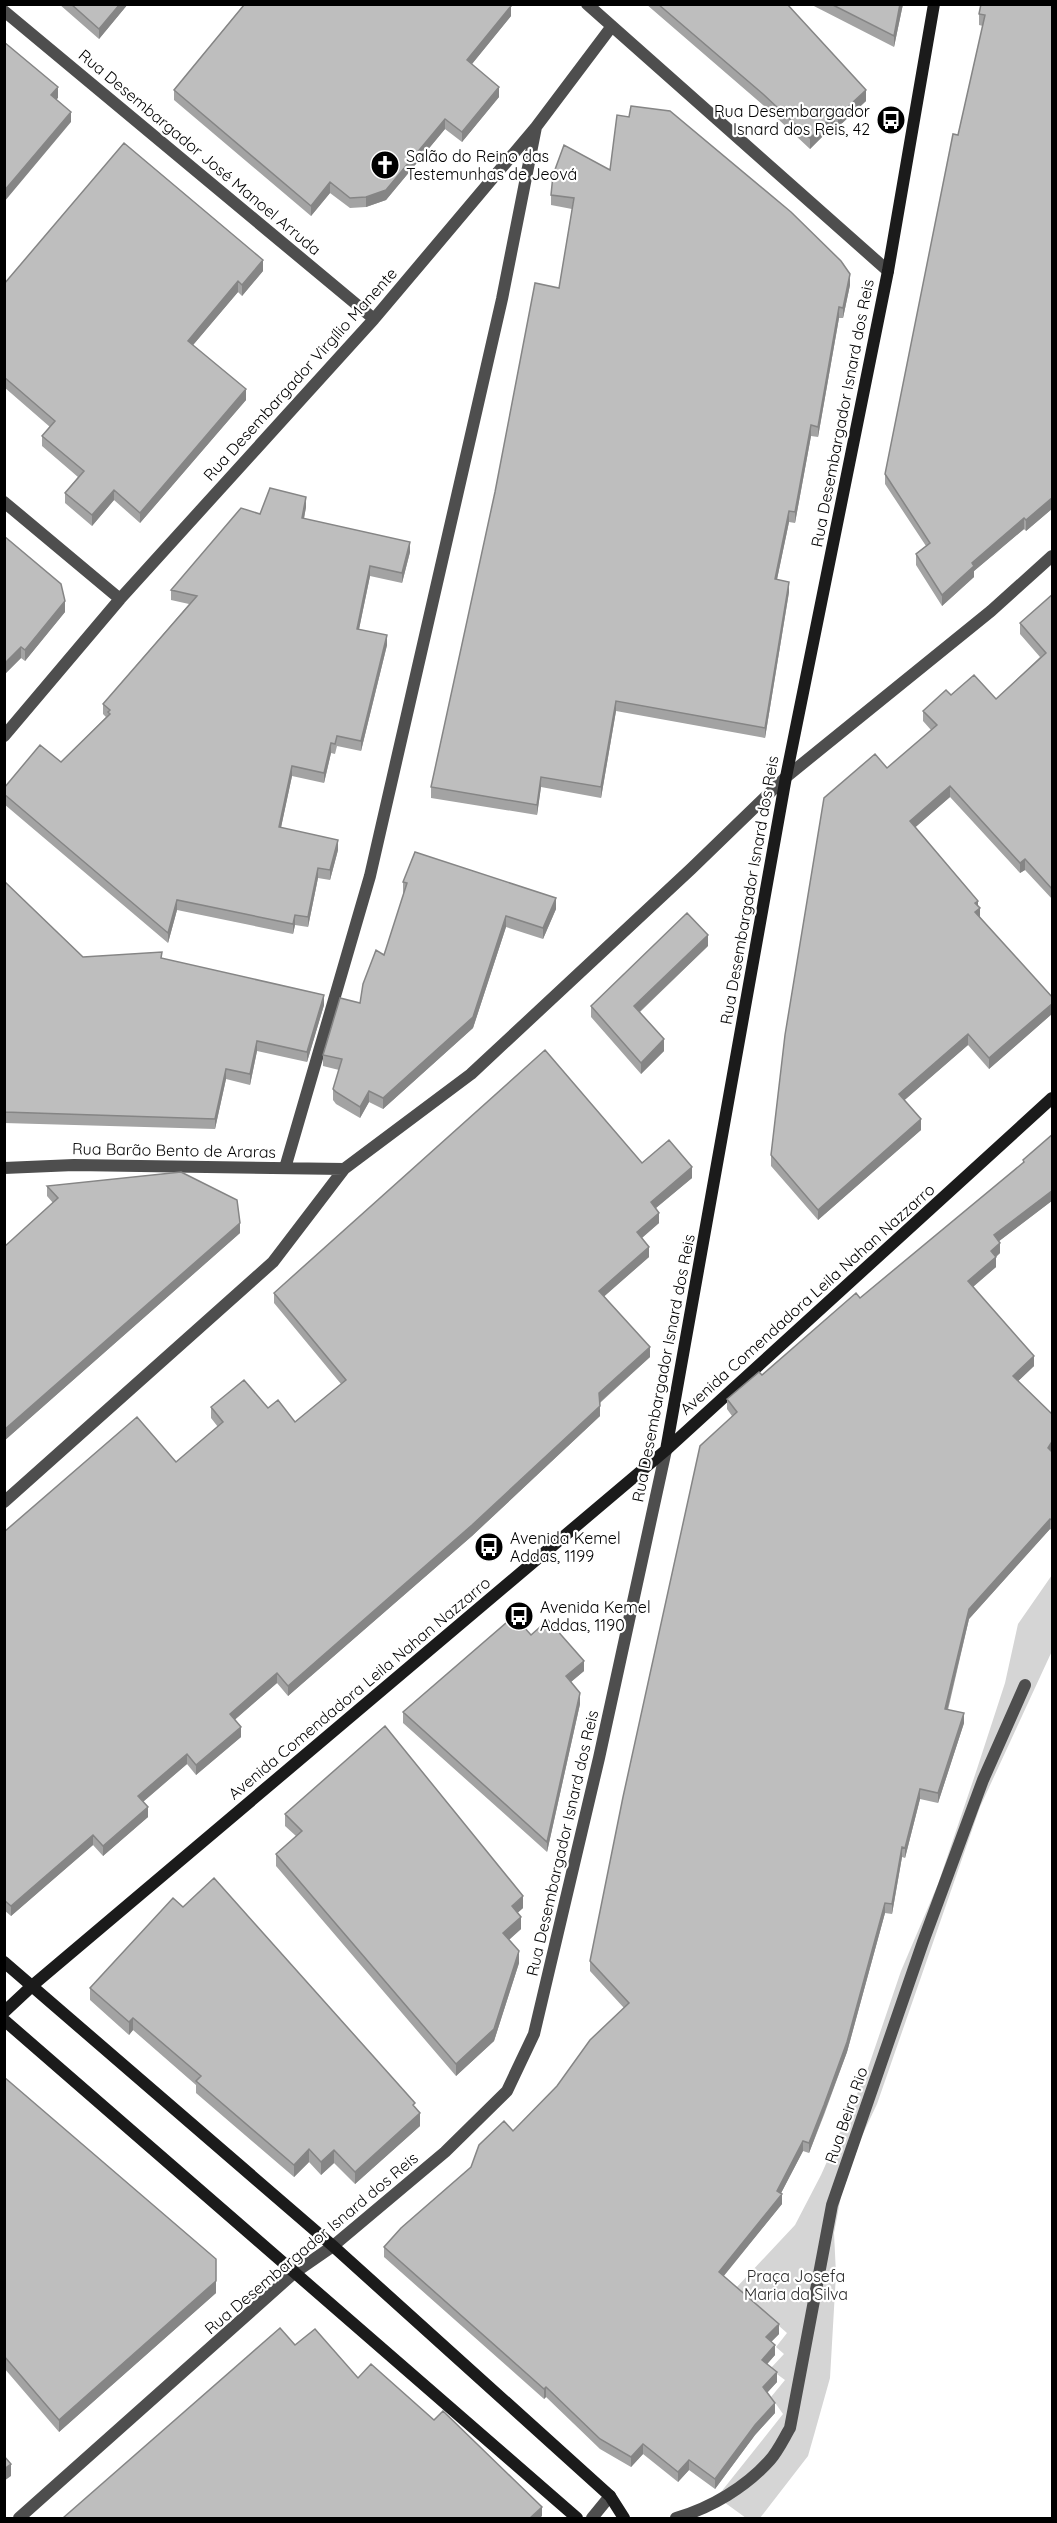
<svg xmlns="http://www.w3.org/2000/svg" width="1057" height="2523" viewBox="0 0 1057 2523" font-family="Quicksand,sans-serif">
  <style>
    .green { fill: #d5d5d5 }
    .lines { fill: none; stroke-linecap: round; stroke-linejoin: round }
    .street { stroke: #4e4e4e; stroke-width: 12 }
    .secondary { stroke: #1b1b1b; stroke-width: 12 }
    .wall { fill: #a3a3a3 }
    .shaded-wall { fill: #858585 }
    .building { fill: #bebebe; stroke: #858585; stroke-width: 1.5 }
    .labels { text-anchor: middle; stroke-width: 4.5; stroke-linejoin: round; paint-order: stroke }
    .poi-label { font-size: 16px; fill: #000; stroke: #fff; text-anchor: start }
    .street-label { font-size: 16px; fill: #000; stroke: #fff }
    .park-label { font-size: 16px; fill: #2c2c2c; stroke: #fff }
  </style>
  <rect width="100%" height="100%" fill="#fff"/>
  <path class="green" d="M1052,1575V1651L980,1807L877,2104L861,2138L841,2196L834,2233L836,2274L830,2378L814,2435L808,2456L760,2518H746L717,2497L783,2414L771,2397L785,2380L770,2369L784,2354L776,2347L787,2333L736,2288L795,2225L821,2175L866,2074L901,1971L938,1884L975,1775L1005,1683L1018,1624Z"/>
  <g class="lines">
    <path class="street" d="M587,4L888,271
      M4,11L374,319
      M4,502L120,599
      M4,736L120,599L374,319L536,127L612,26
      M4,1168L74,1165L344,1169
      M285,1168L370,876L502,299L536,127
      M4,1502L273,1262L344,1169L471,1074L691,869L786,777L991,611L1052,556
      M19,2518L294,2273L333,2246L445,2152L507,2091L534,2034L599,1758L666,1450
      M592,2518L610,2496
      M676,2518C711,2508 746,2487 770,2460C778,2451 784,2438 790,2428L832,2205L923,1942L983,1780L1025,1685"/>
    <path class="secondary" d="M666,1450L786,777L888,271L934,4
      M4,1962L333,2246L610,2496L624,2518
      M4,2012L33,1985L666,1450L1052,1098
      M4,2020L577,2518"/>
  </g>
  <path class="wall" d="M59,4H128L99,39Z
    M242,4H509L511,16L472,64L499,97L462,142L445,129L386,200L366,207L350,208L330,193L311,216L174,100V90L242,7Z
    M646,4H787L866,101L838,127L835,124L810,149L763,105Z
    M810,4H903L894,47Z
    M1053,4V508L1026,531L1024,529L974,571V577L942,606L916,565V554L926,546L885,484V474L983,26L979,25V14Z
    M610,170L850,285L843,318H839L818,437L811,436L795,523L789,522L777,579L789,592L765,738L616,711L601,798L541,787L537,815L431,798V787L559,288L572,209L551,205V195Z
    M263,271L242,296L238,292L193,345L246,400L140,523L114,500L92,526L65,503V493L78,477L42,446V436L50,427L4,387V284Z
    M306,507L304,519L410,552L402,583L370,576L359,629L387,645L361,751L337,746L335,754L331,753L324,783L292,776L281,827L338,850L330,880L318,878L308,927L295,925L293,934L177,910L168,943L4,804V788L61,762L106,717L103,714V704L189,604L171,600V590L260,514Z
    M4,536L65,612L25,661L21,658L4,675Z
    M1053,594V900L1025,870L1020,873L950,797L915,827L978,905L980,918L1053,998V1013L989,1069L968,1045L904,1100L921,1130L818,1220L771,1166V1155L931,730L923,721V711L951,695L996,699L1040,657L1020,634V623Z
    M4,881L83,957L162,958L324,1005L307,1062L257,1051L250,1085L226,1079L215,1129L4,1123Z
    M403,882L556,909L543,939L506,927L473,1028L383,1109L369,1102L360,1118L336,1104L333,1100V1089L339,1070L323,1066V1055L360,1003L384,955L404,893H403Z
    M708,946L640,1012L664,1051L641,1074L591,1017V1006Z
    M1053,1134V1200L999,1241L1000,1253L996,1257V1267L973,1287L1034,1366L1018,1381L1053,1453V1531L1050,1529L969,1619L948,1710L964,1723L938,1803L920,1799L905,1858L902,1857L892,1914L885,1913L847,2052L824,2115L809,2153L803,2151L781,2193L782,2204L723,2276L779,2334L771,2342L775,2355L767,2364L777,2382L767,2393L775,2413L755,2435L715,2489L689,2470L678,2482L643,2454L631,2467L600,2449L546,2397L544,2399L384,2257V2247L513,2131L557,2086L624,2008L590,1971V1961L732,1416L727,1409V1399L762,1375L860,1298L1023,1163V1160Z
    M642,1163L692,1178L656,1208L659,1223L642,1238L649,1257L604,1296L650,1357L600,1403V1416L472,1536L288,1696L277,1683L235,1719L241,1737L196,1775L187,1764L143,1802L148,1817L103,1856L93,1845L11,1916L4,1910V1532L176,1462L218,1427L211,1418V1407L268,1408L295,1422L341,1384L274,1303V1293Z
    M47,1186L240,1233L4,1441V1247L53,1203L47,1196Z
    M531,1635L584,1671L571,1682L580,1704L547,1852L403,1723V1712Z
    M285,1814L523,1908L517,1913L521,1929L509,1940L519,1963L494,2041L456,2076L276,1866V1854L296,1836L285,1826Z
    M90,1988L415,2107L420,2126L355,2184L334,2163L321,2175L309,2162L294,2177L196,2093V2085L133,2030L129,2035L90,2000Z
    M4,2077L216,2293L59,2432L4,2368Z"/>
  <path class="shaded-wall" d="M120,4H128L99,39V29Z
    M900,4H903L894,47V36Z
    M511,6V16L467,70V60Z
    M58,87V98L51,105V95Z
    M499,87V97L462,142V132Z
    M866,90V101L838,127V116Z
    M71,112V122L4,202V191Z
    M835,114V124L810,149V138Z
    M445,119V129L386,200L366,207V197Z
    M330,182V193L311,216V206Z
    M263,260V271L242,296V285Z
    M850,274V285L843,318V308Z
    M238,281V292L188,351V341Z
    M839,307V318L818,437V427Z
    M246,389V400L140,523V513Z
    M811,425V436L795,523V512Z
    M114,490V500L92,526V515Z
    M306,497V507L302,528V518Z
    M1053,497V508L1026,531V520Z
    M789,511V522L775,589V579Z
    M1024,518V529L974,571V577L942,606V595L972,563Z
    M410,542V552L402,583V573Z
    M370,566V576L357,639V629Z
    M789,582V592L765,738V728Z
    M65,601V612L25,661V650Z
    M387,635V645L361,751V741Z
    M21,647V658L4,675V664Z
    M616,701V711L601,798V787Z
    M331,743V753L324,783V773Z
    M292,766V776L279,837V827Z
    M541,777V787L537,815V805Z
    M950,786V797L910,832V821Z
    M338,840V850L330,880V870Z
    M1025,859V870L1020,873V863Z
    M318,868V878L308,927V917Z
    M556,898V909L543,939V928Z
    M177,900V910L168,943V933Z
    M978,901V910L980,908V918L975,923V903Z
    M295,915V925L293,934V924Z
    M506,916V927L473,1028L383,1109V1098Z
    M708,935V946L634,1017V1006Z
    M324,995V1005L307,1062V1052Z
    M1053,1003V1013L989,1069V1058Z
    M968,1034V1045L899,1105V1094Z
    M664,1039V1051L641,1074V1063Z
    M257,1041V1051L250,1085V1074Z
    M226,1069V1079L215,1129V1119Z
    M369,1091V1102L360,1118V1107Z
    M921,1119V1130L818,1220V1210Z
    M692,1167V1178L651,1212V1202Z
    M1053,1190V1200L994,1245V1235Z
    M659,1213V1223L637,1242V1232Z
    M240,1223V1233L4,1441V1430Z
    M1000,1243V1253L991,1261V1251Z
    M649,1247V1257L599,1301V1291Z
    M996,1257V1267L968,1291V1281Z
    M650,1347V1357L599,1403V1393Z
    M1034,1356V1366L1013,1386V1376Z
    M600,1406V1416L472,1536L288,1696V1686Z
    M1053,1440V1450L1048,1458V1448Z
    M1050,1519V1529L969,1619L945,1719V1709L969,1609Z
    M584,1661V1671L566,1686V1676Z
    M277,1673V1683L230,1724V1714Z
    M580,1693V1704L547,1852V1842Z
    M964,1713V1723L938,1803V1793Z
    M241,1727V1737L196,1775V1765Z
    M187,1754V1764L138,1806V1796Z
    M920,1789V1799L905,1858V1848Z
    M148,1807V1817L103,1856V1846Z
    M93,1835V1845L11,1916V1906Z
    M902,1847V1857L892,1914V1904Z
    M523,1896V1908L512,1918V1906Z
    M885,1903V1913L847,2052L809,2153V2143Z
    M521,1917V1929L503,1945V1933Z
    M519,1951V1963L494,2041L456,2076V2064Z
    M133,2018V2030L129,2035V2022Z
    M420,2113V2126L355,2184V2172Z
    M803,2141V2151L778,2199L782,2194V2204L719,2282V2272L777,2191Z
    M309,2149V2162L294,2177V2165Z
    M334,2150V2163L321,2175V2162Z
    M216,2281V2293L59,2432V2420Z
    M779,2324V2334L766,2347V2337Z
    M775,2345V2355L762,2370V2360Z
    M777,2372V2382L763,2397V2387Z
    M546,2387V2397L544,2399V2389Z
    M775,2403V2413L755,2435L715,2489V2479L755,2425Z
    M643,2444V2454L631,2467V2457Z
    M689,2460V2470L678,2482V2472Z
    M11,2464V2476L4,2481V2469Z
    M542,2507V2516L540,2518H530Z"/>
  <path class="building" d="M71,4H120L99,29Z
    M244,4H509L511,6L467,60L499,87L462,132L445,119L386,190L366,197L350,198L330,182L311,206L174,90L244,5Z
    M658,4H787L866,90L838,116L835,114L810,138L763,94Z
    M831,4H900L894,36Z
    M981,4H1053V497L1026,520L1024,518L972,563L974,566L942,595L916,554L930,543L885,474L953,134L958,135L985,15L979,14Z
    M4,42L58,87L51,95L71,112L4,191Z
    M631,106L670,111L791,212L841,261L850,274L843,308L839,307L818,427L811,425L795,512L789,511L775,579L789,582L765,728L616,701L601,787L541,777L537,805L431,787L495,492L535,283L559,288L574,198L551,195L553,175L564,145L610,170L617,115L629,117Z
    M124,143L263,260L242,285L238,281L188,341L246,389L140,513L114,490L92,515L65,493L84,471L42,436L55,421L4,377V284Z
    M270,488L306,497L302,518L410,542L402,573L370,566L357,629L387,635L361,741L337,736L335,744L331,743L324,773L292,766L279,827L338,840L330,870L318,868L308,917L295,915L293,924L177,900L168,933L4,794V788L40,745L61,762L110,714L108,712L110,710L103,704L197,596L171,590L241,508L260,514Z
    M4,536L61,584L65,601L25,650L21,647L4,664Z
    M1053,594V890L1025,859L1020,863L950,786L910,821L978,901L975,903L980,908L975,912L1053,998V1003L989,1058L968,1034L899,1094L921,1119L818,1210L771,1155L785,1035L824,798L875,754L887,768L937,725L923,711L946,690L951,695L974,675L996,699L1046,653L1020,623Z
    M415,852L556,898L543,928L506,916L473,1017L383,1098L369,1091L360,1107L336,1092L333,1089L342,1059L323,1055L340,998L360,1003L363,984L376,950L384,955L407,883L403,882Z
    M4,881L83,957L162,952L161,958L324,995L307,1052L257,1041L250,1074L226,1069L215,1119L4,1112Z
    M687,913L708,935L634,1006L664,1039L641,1063L591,1006Z
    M545,1050L642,1163L669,1140L692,1167L651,1202L659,1213L637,1232L649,1247L599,1291L650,1347L599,1393L600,1406L472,1525L288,1686L277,1673L230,1714L241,1727L196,1765L187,1754L138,1796L148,1807L103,1846L93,1835L11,1906L4,1900V1532L137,1417L176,1462L223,1422L211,1407L244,1380L268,1408L278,1400L295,1422L346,1380L274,1293Z
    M1053,1134V1190L994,1235L1000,1243L991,1251L996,1257L968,1281L1034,1356L1013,1376L1053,1415V1440L1048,1448L1053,1453V1521L1050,1519L969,1609L945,1709L964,1713L938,1793L920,1789L905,1848L902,1847L892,1904L885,1903L847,2042L824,2105L809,2143L803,2141L777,2191L782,2194L719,2272L779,2324L766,2337L775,2345L762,2360L777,2372L763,2387L775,2403L755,2425L715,2479L689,2460L678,2472L643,2444L631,2457L600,2439L546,2387L544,2389L384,2247L401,2228L471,2167L479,2145L504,2121L513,2131L557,2086L590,2040L629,2003L590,1961L623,1797L700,1446L737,1412L727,1399L759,1372L762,1375L856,1293L860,1298L1024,1162L1023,1160Z
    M181,1172L237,1200L240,1223L4,1430V1247L58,1198L47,1186Z
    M514,1616L531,1635L548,1620L584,1661L566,1676L580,1693L547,1842L403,1712Z
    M385,1726L523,1896L512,1906L521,1917L503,1933L519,1951L494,2029L456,2064L276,1854L302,1831L285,1814Z
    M214,1878L415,2103L413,2105L420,2113L355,2172L334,2150L321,2162L309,2149L294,2165L196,2081L201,2076L133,2018L129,2022L90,1988L173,1898L183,1907Z
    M4,2077L216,2259V2281L59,2420L4,2356Z
    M280,2328L295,2345L315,2329L358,2378L371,2364L434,2420L443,2411L542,2507L530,2518H63Z
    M4,2456L11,2464L4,2469Z"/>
  <defs>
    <g id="bus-disc" transform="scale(1.5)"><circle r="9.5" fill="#000" stroke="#fff"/><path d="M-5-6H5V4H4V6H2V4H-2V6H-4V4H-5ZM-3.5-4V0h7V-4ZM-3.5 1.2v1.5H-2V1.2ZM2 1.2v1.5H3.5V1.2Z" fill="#fff"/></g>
    <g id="church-disc" transform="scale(1.5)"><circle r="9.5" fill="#000" stroke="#fff"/><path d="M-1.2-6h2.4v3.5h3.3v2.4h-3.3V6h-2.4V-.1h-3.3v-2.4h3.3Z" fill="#fff"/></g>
  </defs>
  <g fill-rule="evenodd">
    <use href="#bus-disc" x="891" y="120"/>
    <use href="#church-disc" x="385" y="165"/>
    <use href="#bus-disc" x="489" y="1547"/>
    <use href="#bus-disc" x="519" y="1616"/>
  </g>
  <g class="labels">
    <g class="poi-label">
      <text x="870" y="117" text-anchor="end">Rua Desembargador<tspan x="870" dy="18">Isnard dos Reis, 42</tspan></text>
      <text x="406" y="162">Salão do Reino das<tspan x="406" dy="18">Testemunhas de Jeová</tspan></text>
      <text x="510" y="1544">Avenida Kemel<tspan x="510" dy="18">Addas, 1199</tspan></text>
      <text x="540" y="1613">Avenida Kemel<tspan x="540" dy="18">Addas, 1190</tspan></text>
    </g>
    <g class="street-label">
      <text transform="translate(200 152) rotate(40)" y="6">Rua Desembargador José Manoel Arruda</text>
      <text transform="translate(300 374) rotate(-48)" y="6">Rua Desembargador Virgílio Manente</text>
      <text transform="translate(842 413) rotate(-79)" y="6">Rua Desembargador Isnard dos Reis</text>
      <text transform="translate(749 890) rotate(-80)" y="6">Rua Desembargador Isnard dos Reis</text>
      <text transform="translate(174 1150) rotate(1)" y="6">Rua Barão Bento de Araras</text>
      <text transform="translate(807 1299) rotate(-42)" y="6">Avenida Comendadora Leila Nahan Nazzarro</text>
      <text transform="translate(663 1368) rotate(-79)" y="6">Rua Desembargador Isnard dos Reis</text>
      <text transform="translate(359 1688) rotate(-40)" y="6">Avenida Comendadora Leila Nahan Nazzarro</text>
      <text transform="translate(562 1843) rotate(-77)" y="6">Rua Desembargador Isnard dos Reis</text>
      <text transform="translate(846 2115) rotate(-71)" y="6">Rua Beira Rio</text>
      <text transform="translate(311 2243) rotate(-40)" y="6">Rua Desembargador Isnard dos Reis</text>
    </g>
    <g class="park-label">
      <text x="796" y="2282">Praça Josefa<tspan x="796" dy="18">Maria da Silva</tspan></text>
    </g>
  </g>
  <rect width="1057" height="2523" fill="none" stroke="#000000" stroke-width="12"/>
</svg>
